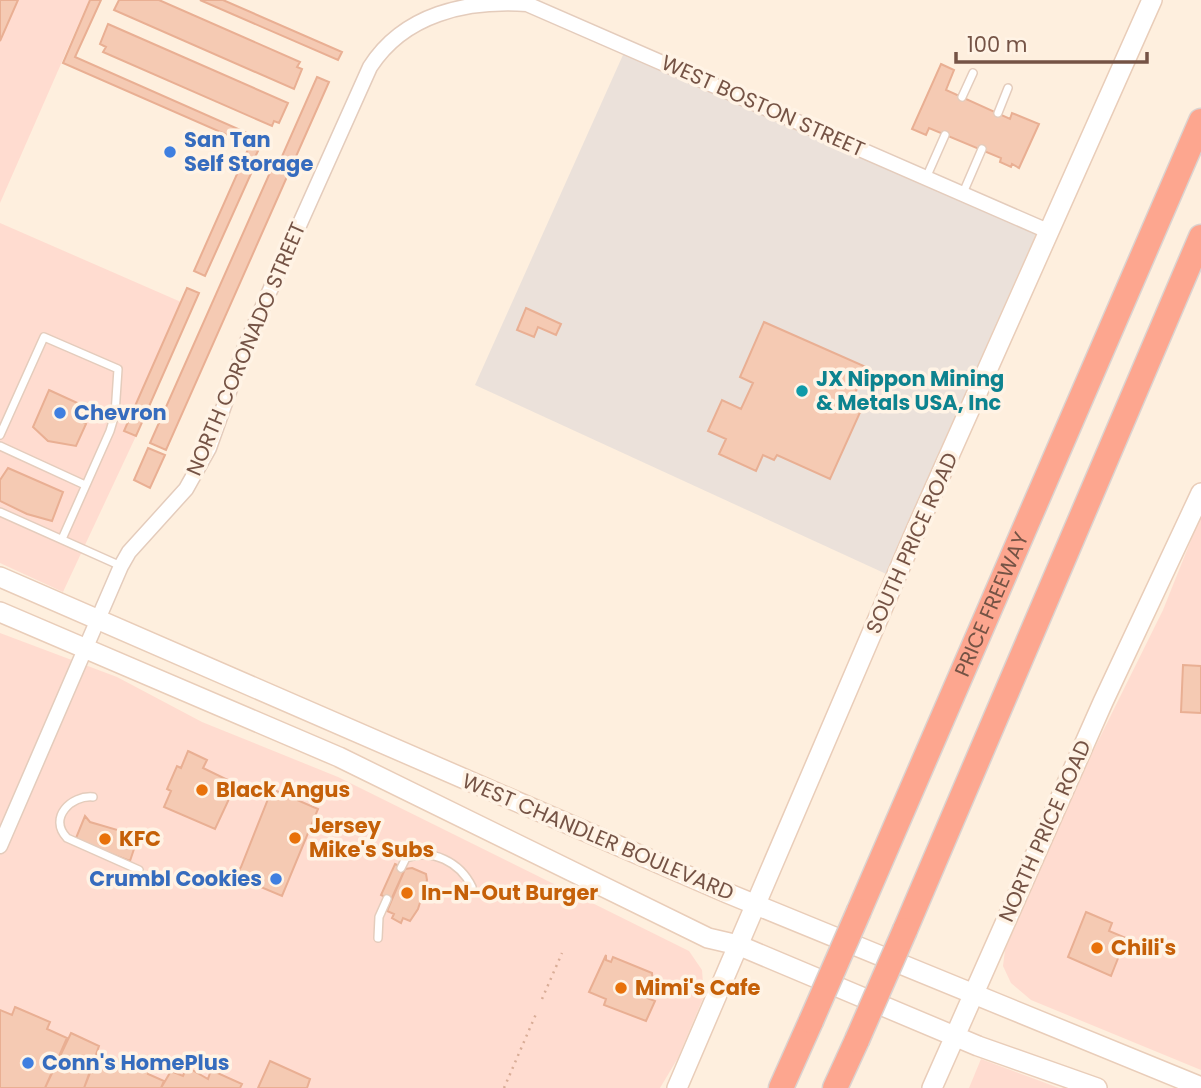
<svg xmlns="http://www.w3.org/2000/svg" width="1201" height="1088" viewBox="0 0 1201 1088" font-family="Poppins,sans-serif">
  <style>
    .commercial { fill: #ffdcd0 }
    .industrial { fill: #ebe1da }
    .building { fill: #f5cab3; stroke: #e9af93; stroke-width: 2 }
    .lines { fill: none; stroke-linecap: round; stroke-linejoin: round }
    .lane-casing { stroke: #e4ccbc; stroke-width: 10 }
    .street-casing { stroke: #e4ccbc; stroke-width: 17 }
    .secondary-casing { stroke: #e9cdb9; stroke-width: 22 }
    .highway-casing { stroke: #dbd2cf; stroke-width: 27 }
    .path { stroke: #d9ad97; stroke-width: 2.5; stroke-dasharray: 2 5; stroke-linecap: butt }
    .lane { stroke: #fff; stroke-width: 7 }
    .street { stroke: #fff; stroke-width: 14 }
    .secondary { stroke: #fff; stroke-width: 19 }
    .highway { stroke: #fda68f; stroke-width: 24 }
    .highway-bridge-casing { stroke: #dbd2cf; stroke-width: 27; stroke-linecap: butt }
    .highway-bridge { stroke: #fda68f; stroke-width: 24 }
    .shop-dot { fill: #3f7fe0; stroke: #fff3e5; stroke-width: 2.5 }
    .culture-dot { fill: #0f9aa8; stroke: #fff3e5; stroke-width: 2.5 }
    .food-dot { fill: #e8710a; stroke: #fff3e5; stroke-width: 2.5 }
    .labels { text-anchor: middle; stroke-width: 7; stroke-linejoin: round; paint-order: stroke }
    .street-label { font-size: 21px; fill: #755345; stroke: #fff3e5 }
    .shop-label { font-size: 21px; font-weight: bold; fill: #366cbe; stroke: #fff3e5; text-anchor: start }
    .culture-label { font-size: 21px; font-weight: bold; fill: #0d838f; stroke: #fff3e5; text-anchor: start }
    .food-label { font-size: 21px; font-weight: bold; fill: #c56008; stroke: #fff3e5; text-anchor: start }
  </style>
  <rect width="100%" height="100%" fill="#feefde"/>
  <path class="commercial" d="M0,0H89L0,203Z
    M0,223L181,302L136,436L63,592L0,563Z
    M1201,515V1070L1031,1000L1011,983L1003,966L1005,950L1061,816L1163,610Z
    M0,633L117,677L202,722L338,777L689,951L702,970L704,996L678,1058L660,1088H0Z
    M981,1059L1059,1088H969Z"/>
  <path class="industrial" d="M627,46L1050,232L895,578L475,385Z"/>
  <path class="building" d="M0,0H18L0,41Z
    M90,0H101L75,57L254,136L250,145L63,63Z
    M119,0H159L300,62L297,67L302,69L294,89L114,10Z
    M200,0H223L342,52L338,60Z
    M108,24L288,103L279,123L274,121L272,126L103,52L106,47L100,44Z
    M941,64L954,70L946,90L1010,119L1012,113L1039,124L1019,168L1012,164L1011,167L1000,162L1001,158L929,128L926,135L912,129Z
    M317,77L329,82L166,450L150,443L276,159L280,161Z
    M249,147L258,151L255,157L258,158L205,276L194,271Z
    M187,288L199,293L136,436L124,431Z
    M526,308L561,324L556,335L538,327L534,337L517,330Z
    M764,322L866,367L851,403L862,408L830,479L777,455L774,460L763,455L756,471L719,454L726,439L708,431L722,400L741,409L753,383L740,377Z
    M49,390L84,406L78,420L86,424L76,446L48,441L33,427Z
    M148,448L165,455L150,488L134,480Z
    M8,468L63,492L52,521L27,514L0,501V480Z
    M1183,665L1201,666V713L1181,712Z
    M188,751L207,760L203,768L236,784L215,829L164,807L171,791L167,789L177,766L181,768Z
    M272,789L318,809L282,896L235,876L241,867Z
    M85,816L90,822L121,831L125,836L137,840L130,861L109,853L108,855L76,838Z
    M395,864L405,869L391,900L381,895Z
    M412,868L426,874L427,880L418,909L410,921L403,918L401,923L392,918L394,914L387,911L405,869Z
    M1086,912L1112,923L1109,931L1126,938L1111,976L1068,957Z
    M606,955V960L611,962L613,957L652,973L653,985L647,998L655,1001L646,1021L604,1005L606,999L589,992Z
    M15,1007L50,1022L47,1029L67,1038L45,1088H0V1010L12,1015Z
    M71,1033L99,1046L84,1088H45Z
    M98,1053L118,1061L121,1055L151,1068L148,1074L164,1081L161,1088H84Z
    M270,1061L310,1079L307,1088H258Z
    M187,1067L208,1079L211,1070L242,1084L240,1088H161L171,1071L183,1076Z"/>
  <g class="lines">
    <g class="lane-casing">
      <path id="lane" d="M962,97L973,73
        M998,113L1008,88
        M926,178L945,135
        M963,193L982,149
        M0,435L44,337L118,369L115,414L110,431L62,539
        M0,446L85,485
        M0,512L121,566
        M93,797C71,795 48,818 67,838L139,870
        M401,868L406,858C432,848 460,862 472,887
        M378,938L379,917L387,899"/>
    </g>
    <g class="street-casing">
      <path id="street" d="M0,846L121,566L129,552L186,489L209,448L246,344L370,67C404,14 466,0 527,4L1050,232"/>
    </g>
    <g class="secondary-casing">
      <path id="secondary" d="M0,577L727,893L1201,1087
        M0,612L339,757L708,938L738,945L978,1046L1097,1088
        M677,1088L916,530L1152,0
        M932,1088L1103,702L1201,493"/>
    </g>
    <g class="highway-casing">
      <g id="highway">
        <path id="s1" d="M859,911L1201,121"/>
        <path d="M905,930L1201,237"/>
        <path d="M781,1088L811,1021"/>
        <path d="M835,1088L857,1040"/>
      </g>
    </g>
    <path class="path" d="M542,999L562,953
      M504,1088L536,1014"/>
    <use href="#lane" class="lane"/>
    <use href="#street" class="street"/>
    <use href="#secondary" class="secondary"/>
    <use href="#highway" class="highway"/>
    <g class="highway-bridge-casing">
      <path id="highway-bridge" d="M811,1021L859,911
        M857,1040L905,930"/>
    </g>
    <use href="#highway-bridge" class="highway-bridge"/>
  </g>
  <g class="shop-dot">
    <circle cx="170" cy="152" r="7"/>
    <circle cx="60" cy="413" r="7"/>
    <circle cx="276" cy="879" r="7"/>
    <circle cx="28" cy="1063" r="7"/>
  </g>
  <circle class="culture-dot" cx="802" cy="391" r="7"/>
  <g class="food-dot">
    <circle cx="202" cy="790" r="7"/>
    <circle cx="295" cy="838" r="7"/>
    <circle cx="105" cy="839" r="7"/>
    <circle cx="407" cy="893" r="7"/>
    <circle cx="1097" cy="948" r="7"/>
    <circle cx="621" cy="988" r="7"/>
  </g>
  <g class="labels">
    <g class="street-label">
      <text transform="translate(763 106) rotate(24)" y="7">WEST BOSTON STREET</text>
      <text transform="translate(246 349) rotate(-67)" y="7">NORTH CORONADO STREET</text>
      <text transform="translate(912 543) rotate(-66)" y="7">SOUTH PRICE ROAD</text>
      <text dy="7" stroke="none"><textPath href="#s1" startOffset="334">PRICE FREEWAY</textPath></text>
      <text transform="translate(1045 831) rotate(-66)" y="7">NORTH PRICE ROAD</text>
      <text transform="translate(598 837) rotate(23)" y="7">WEST CHANDLER BOULEVARD</text>
    </g>
    <g class="shop-label">
      <text x="184" y="147">San Tan<tspan x="184" dy="24">Self Storage</tspan></text>
      <text x="74" y="420">Chevron</text>
      <text x="262" y="886" text-anchor="end">Crumbl Cookies</text>
      <text x="42" y="1070">Conn's HomePlus</text>
    </g>
    <g class="culture-label">
      <text x="816" y="386">JX Nippon Mining<tspan x="816" dy="24">&amp; Metals USA, Inc</tspan></text>
    </g>
    <g class="food-label">
      <text x="216" y="797">Black Angus</text>
      <text x="309" y="833">Jersey<tspan x="309" dy="24">Mike's Subs</tspan></text>
      <text x="119" y="846">KFC</text>
      <text x="421" y="900">In-N-Out Burger</text>
      <text x="1111" y="955">Chili's</text>
      <text x="635" y="995">Mimi's Cafe</text>
    </g>
  </g>
  <path d="M956 52v10h191v-10" fill="none" stroke="#755345" stroke-width="3.5"/>
  <text x="967" y="52" font-size="21" fill="#755345" stroke="#fff3e5" stroke-width="5" paint-order="stroke">100 m</text>
</svg>
